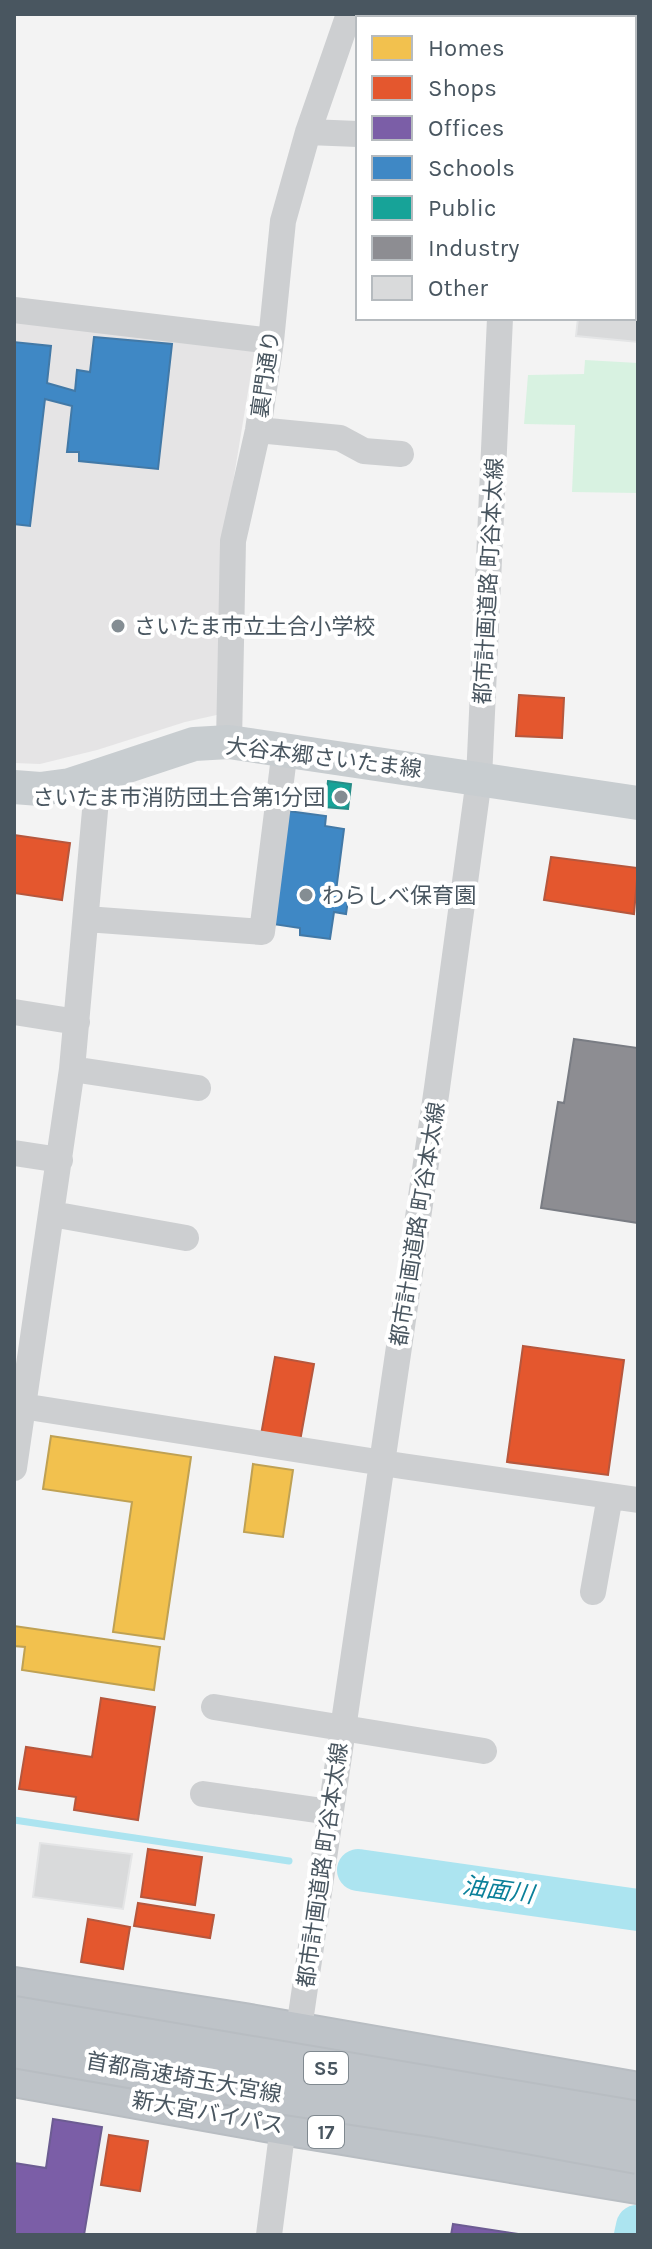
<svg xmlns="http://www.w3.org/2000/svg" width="652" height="2249" viewBox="0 0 652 2249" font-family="Karla,'Noto Sans JP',sans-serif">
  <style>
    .education { fill: #e5e4e5 }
    .green { fill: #d8f2e1 }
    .homes { fill: #f2c14e; stroke: #bfa153; stroke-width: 2 }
    .shops { fill: #e4572e; stroke: #b6573d; stroke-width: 2 }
    .offices { fill: #7b5ea7; stroke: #6c5c92; stroke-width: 2 }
    .schools { fill: #3f88c5; stroke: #4279a7; stroke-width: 2 }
    .public { fill: #17a398; stroke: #268c87; stroke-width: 2 }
    .industry { fill: #8d8d92; stroke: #797c83; stroke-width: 2 }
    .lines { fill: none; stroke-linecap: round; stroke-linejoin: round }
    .stream { stroke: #ace4f0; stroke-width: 7 }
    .river { stroke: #ace4f0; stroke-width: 42 }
    .building { fill: #d9dadb; stroke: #e4e5e6; stroke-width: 2 }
    .highway-casing { stroke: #b8bdc2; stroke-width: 42 }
    .minor { stroke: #cdcfd1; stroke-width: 26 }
    .major { stroke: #c8cdd0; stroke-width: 34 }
    .highway { stroke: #bec3c8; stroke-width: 38 }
    .highway-bridge-casing { stroke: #b8bdc2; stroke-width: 42; stroke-linecap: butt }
    .highway-bridge { stroke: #bec3c8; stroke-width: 38 }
    .poi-dot { fill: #848d93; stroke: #fff; stroke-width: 3 }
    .labels { text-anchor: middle; stroke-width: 8; stroke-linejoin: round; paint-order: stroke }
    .shield { fill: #fff; stroke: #808990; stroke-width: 2 }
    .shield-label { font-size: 20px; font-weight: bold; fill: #495660 }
    .street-label { font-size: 22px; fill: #495660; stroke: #fff }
    .poi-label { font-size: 22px; fill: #495660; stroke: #fff; text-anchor: start }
    .water-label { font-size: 24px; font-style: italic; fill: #0b809a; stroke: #fff }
  </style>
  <rect width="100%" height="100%" fill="#f3f3f3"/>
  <path class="education" d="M14,316L256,343L224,537L221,714L185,722L97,750L40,764L14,763Z"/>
  <path class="green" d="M585,360L638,363V493L572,492L575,425L524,424L528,375L584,374Z"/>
  <path class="homes" d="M51,1436L191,1457L164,1639L113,1632L132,1502L43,1489Z
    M253,1464L293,1470L283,1537L244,1532Z
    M14,1626L160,1647L154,1690L22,1670L25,1647L14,1646Z"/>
  <path class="shops" d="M519,695L564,698L562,738L516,736Z
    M14,835L70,843L62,900L14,893Z
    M551,857L638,868L634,914L544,900Z
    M523,1346L624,1360L608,1475L507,1462Z
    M275,1357L314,1364L300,1441L261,1435Z
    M101,1698L155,1707L138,1820L74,1810L76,1797L19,1789L26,1747L92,1757Z
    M148,1849L202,1857L195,1905L141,1897Z
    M138,1903L214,1915L210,1938L134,1926Z
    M88,1919L130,1927L123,1969L81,1962Z
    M109,2135L148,2141L140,2191L101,2185Z"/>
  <path class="offices" d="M53,2119L102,2127L84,2235H14V2163L46,2168Z
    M453,2224L525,2235H451Z"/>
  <path class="schools" d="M94,337L172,344L158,469L79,461V452H67L72,406L45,399L30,526L14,524V342L51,346L47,383L75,391L77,370L90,372Z
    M288,811L326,816L325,826L344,829L336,891L349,893L346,914L334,912L330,939L300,935V928L273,924Z"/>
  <path class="public" d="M328,781L351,784L348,809L325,807Z"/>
  <path class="industry" d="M574,1039L638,1048V1223L541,1208L558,1102L564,1103Z"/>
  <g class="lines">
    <path class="stream" d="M14,1820L289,1861"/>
    <path class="river" d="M358,1870L638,1910
      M635,2235L637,2226"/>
  </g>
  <path class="building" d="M634,297L638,298V342L576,336L578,318H634Z
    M40,1843L132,1854L123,1909L33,1897Z"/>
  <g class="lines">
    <g class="highway-casing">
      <path id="highway" d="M14,1987L244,2023L638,2092
        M14,2077L283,2125L638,2184"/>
    </g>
    <path class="minor" d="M511,18V14
      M308,132L358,134
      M634,145H638
      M14,310L271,341
      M258,430L340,438L364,451L401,454
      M229,742L233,541L258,430L271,341L283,221L308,132L349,14
      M86,919L262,932L285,749
      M14,1012L77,1022
      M72,1069L198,1088
      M14,1153L60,1160
      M52,1214L186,1238
      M22,1406L402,1466L638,1500
      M14,1468L72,1069L98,777
      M593,1592L610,1496
      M214,1707L484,1751
      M203,1794L330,1812
      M296,2049L437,1088L479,779L500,318
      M269,2235L285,2111"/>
    <path class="major" d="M14,787L40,789L70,785L194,744L229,742L638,803"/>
    <use href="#highway" class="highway"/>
    <g class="highway-bridge-casing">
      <path id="highway-bridge" d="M14,2016L638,2121
        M14,2048L286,2095L439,2118L638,2154"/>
    </g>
    <use href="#highway-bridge" class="highway-bridge"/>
  </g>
  <g class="poi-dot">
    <circle cx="118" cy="626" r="8"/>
    <circle cx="341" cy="797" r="8"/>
    <circle cx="306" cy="895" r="8"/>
  </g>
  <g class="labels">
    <g class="shield">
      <rect x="304" y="2052" width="44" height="32" rx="6"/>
      <rect x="308" y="2116" width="36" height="32" rx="6"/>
    </g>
    <g class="shield-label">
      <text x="326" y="2075">S5</text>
      <text x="326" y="2139">17</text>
    </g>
    <g class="street-label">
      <text transform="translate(265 374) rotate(-82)" y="8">裏門通り</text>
      <text transform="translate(488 581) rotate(-87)" y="8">都市計画道路 町谷本太線</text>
      <text transform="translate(324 757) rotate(7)" y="8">大谷本郷さいたま線</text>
      <text transform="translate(417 1224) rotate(-81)" y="8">都市計画道路 町谷本太線</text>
      <text transform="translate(322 1865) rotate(-82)" y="8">都市計画道路 町谷本太線</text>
      <text transform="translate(184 2077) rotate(10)" y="8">首都高速埼玉大宮線</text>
      <text transform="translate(208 2112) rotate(10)" y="8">新大宮バイパス</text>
    </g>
    <g class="poi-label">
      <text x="134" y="634">さいたま市立土合小学校</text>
      <text x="325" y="805" text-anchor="end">さいたま市消防団土合第1分団</text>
      <text x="322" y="903">わらしべ保育園</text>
    </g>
    <g class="water-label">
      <text transform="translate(498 1890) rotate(8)" y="8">油面川</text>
    </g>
  </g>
  <rect width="652" height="2249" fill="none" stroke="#495660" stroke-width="32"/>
  <rect x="356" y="16" width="280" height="304" fill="#ffffff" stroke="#b6bbbf" stroke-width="2"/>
  <rect x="372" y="36" width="40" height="24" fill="#f2c14e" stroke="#b6bbbf" stroke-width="2"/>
  <text x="428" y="56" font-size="24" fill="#495660">Homes</text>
  <rect x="372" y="76" width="40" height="24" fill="#e4572e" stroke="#b6bbbf" stroke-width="2"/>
  <text x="428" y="96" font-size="24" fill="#495660">Shops</text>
  <rect x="372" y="116" width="40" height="24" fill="#7b5ea7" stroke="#b6bbbf" stroke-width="2"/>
  <text x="428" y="136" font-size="24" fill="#495660">Offices</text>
  <rect x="372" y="156" width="40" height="24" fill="#3f88c5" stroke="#b6bbbf" stroke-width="2"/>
  <text x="428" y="176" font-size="24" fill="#495660">Schools</text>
  <rect x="372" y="196" width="40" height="24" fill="#17a398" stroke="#b6bbbf" stroke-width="2"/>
  <text x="428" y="216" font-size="24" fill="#495660">Public</text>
  <rect x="372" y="236" width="40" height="24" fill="#8d8d92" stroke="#b6bbbf" stroke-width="2"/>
  <text x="428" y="256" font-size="24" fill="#495660">Industry</text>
  <rect x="372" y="276" width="40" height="24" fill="#d9dadb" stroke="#b6bbbf" stroke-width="2"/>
  <text x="428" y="296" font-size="24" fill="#495660">Other</text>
</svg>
